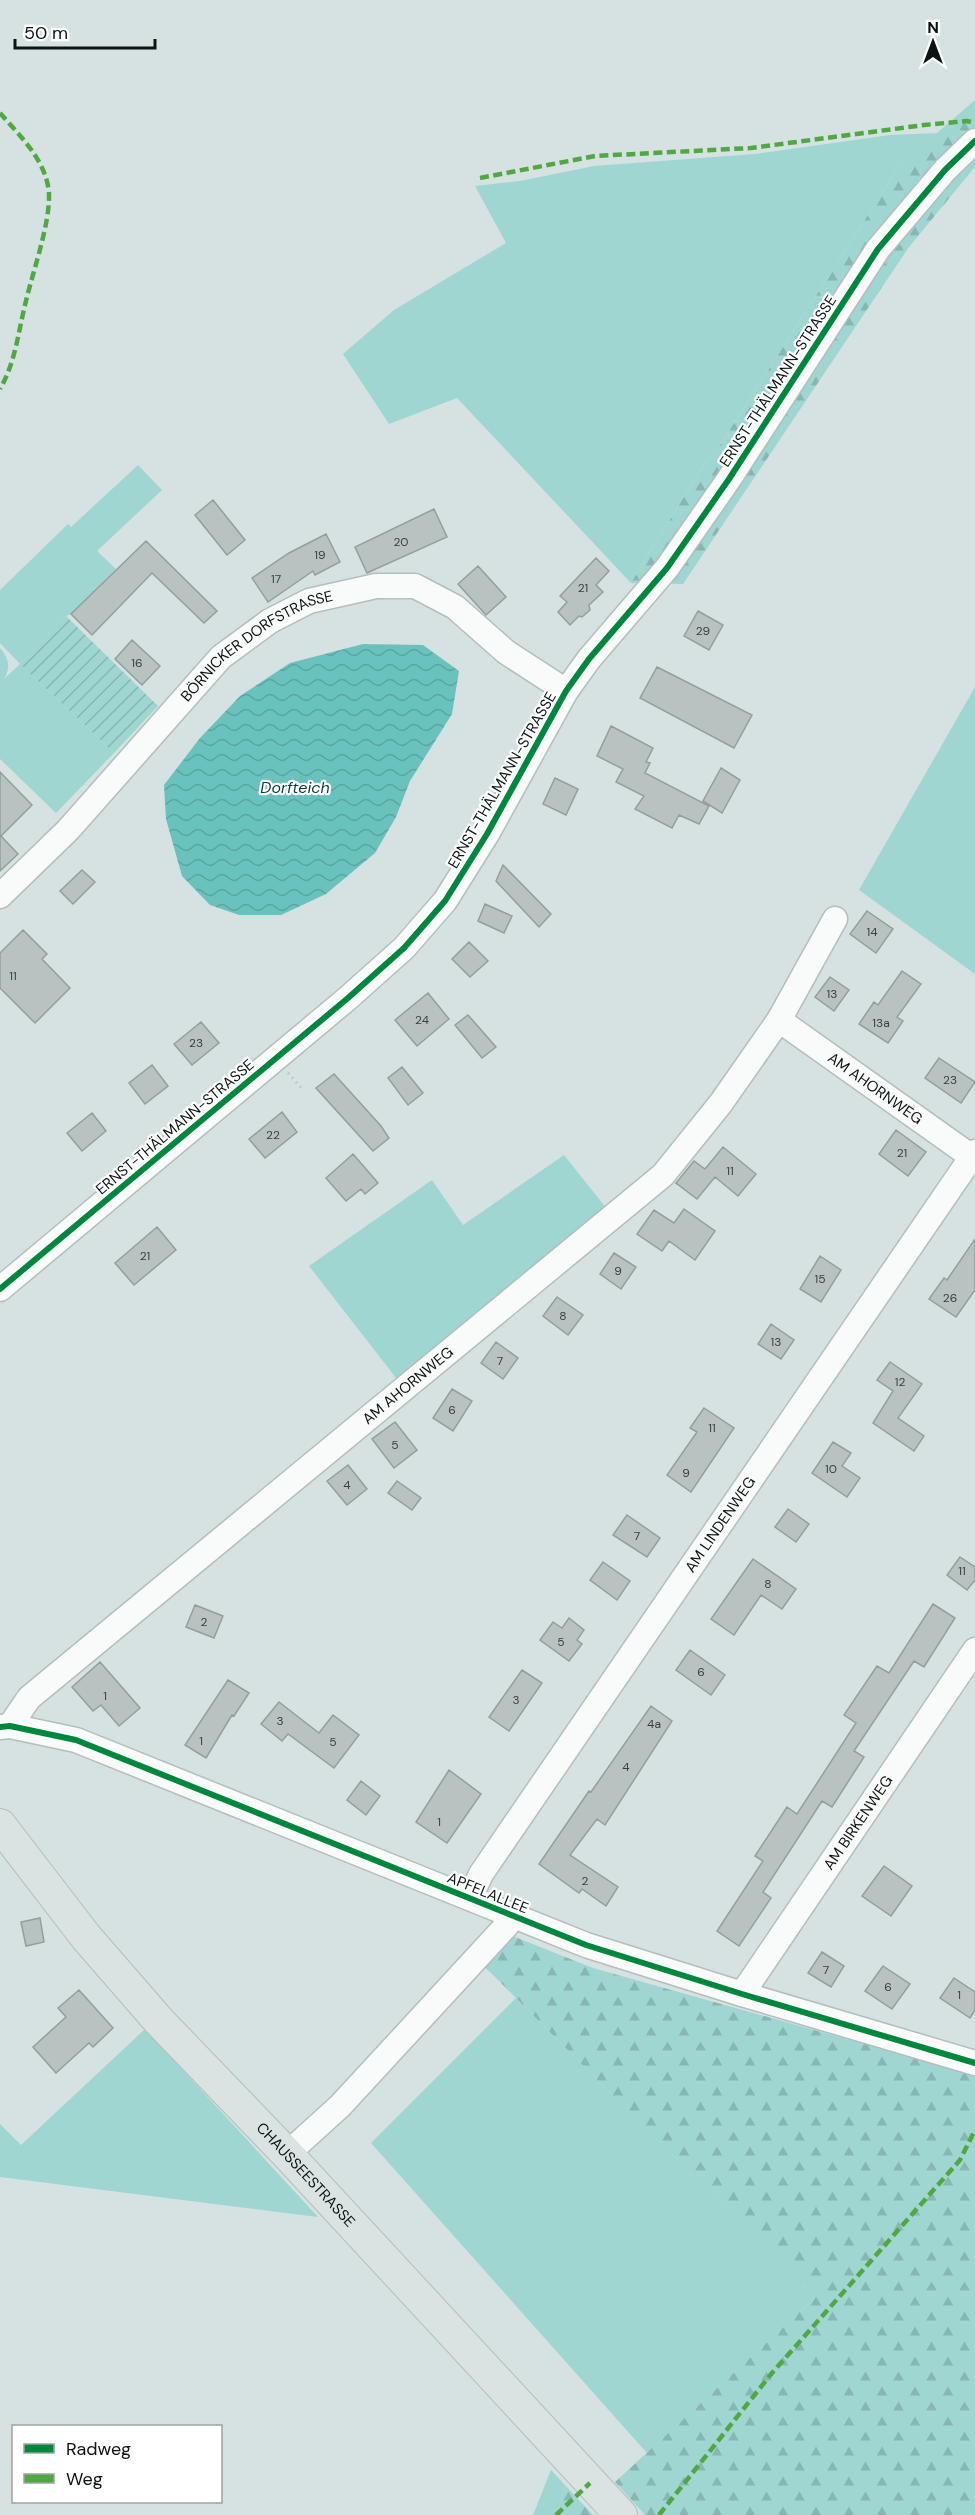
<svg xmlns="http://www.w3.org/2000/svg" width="975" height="2515" viewBox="0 0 975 2515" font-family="'DM Sans',sans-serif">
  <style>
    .green { fill: #9fd6d2 }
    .forest { fill: url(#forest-firs) }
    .garden { fill: url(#garden-furrows) }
    .water { fill: url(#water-waves) }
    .building { fill: #b7c2c1; stroke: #959e9d; stroke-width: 1.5 }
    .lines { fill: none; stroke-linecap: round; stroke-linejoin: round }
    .minor-casing { stroke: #b3bebd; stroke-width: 27 }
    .major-casing { stroke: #b6bdbc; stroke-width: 34 }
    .path { stroke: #bdc1c0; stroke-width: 3; stroke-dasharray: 1.5 4.5; stroke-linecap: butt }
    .minor { stroke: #f9fbfa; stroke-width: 24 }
    .major { stroke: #dae3e2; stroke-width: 32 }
    .quiet { stroke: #50a842; stroke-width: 4.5; stroke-dasharray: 9 4.5; stroke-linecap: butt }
    .cycleway-casing { stroke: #fff; stroke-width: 10 }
    .cycleway { stroke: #00873e; stroke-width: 6 }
    .labels { text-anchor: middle; stroke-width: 4.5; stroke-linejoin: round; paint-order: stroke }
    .number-label { font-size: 12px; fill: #37403e }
    .street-label { font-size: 15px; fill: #0c1413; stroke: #fff }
    .water-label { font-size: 16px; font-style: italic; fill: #043d3a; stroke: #fff }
  </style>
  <defs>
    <pattern id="forest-firs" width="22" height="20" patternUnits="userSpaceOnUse" patternTransform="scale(1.5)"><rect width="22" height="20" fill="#9fd6d2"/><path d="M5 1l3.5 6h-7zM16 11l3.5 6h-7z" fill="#88b7b3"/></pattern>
    <pattern id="garden-furrows" width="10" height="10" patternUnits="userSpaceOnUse" patternTransform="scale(1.5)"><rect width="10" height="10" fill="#9fd6d2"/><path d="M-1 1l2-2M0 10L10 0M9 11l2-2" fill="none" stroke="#88b7b3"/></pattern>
    <pattern id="water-waves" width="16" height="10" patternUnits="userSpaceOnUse" patternTransform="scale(1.5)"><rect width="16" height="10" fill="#69c2bd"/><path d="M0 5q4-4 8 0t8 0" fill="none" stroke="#5aa6a2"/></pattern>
  </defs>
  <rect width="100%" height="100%" fill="#d5e2e1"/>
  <path class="green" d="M938,133L900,165L720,445L704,464L631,583L457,398L389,424L343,354L394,310L506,243L475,186L520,181L594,166L755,154L890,135Z
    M138,465L162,490L97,551L116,569L71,614L66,616L20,664L114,753L56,813L0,759V648C9,658 11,668 4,679L20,664L0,643V590L68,524L71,527Z
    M975,687V974L859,890Z
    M564,1155L607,1209L400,1383L309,1266L432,1180L463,1225Z
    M516,1998L815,2298L647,2453L371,2143Z
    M145,2029L318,2217L0,2177V2124L21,2145Z
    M551,2470L565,2485L557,2515H533Z"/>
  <path class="forest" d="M975,100V167L909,247L683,584L631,583L704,464L720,445L900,165Z
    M510,1935L593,1968L975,2075V2515H645L615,2482L815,2298L483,1965Z
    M565,2485L593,2515H557Z"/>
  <path class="garden" d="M66,616L158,706L114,753L20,664Z"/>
  <path class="water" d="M363,644L423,645L459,671L452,714L410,781L396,817L375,853L326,894L281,915H239L210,905L182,876L166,819L164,785L200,738L240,696L290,663Z"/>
  <path class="building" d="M213,500L245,540L227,555L195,515Z
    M434,509L447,537L367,573L355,547Z
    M326,534L340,562L315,575L313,571L268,602L252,578L289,553Z
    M146,541L217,611L204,623L152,573L92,635L71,614Z
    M596,558L609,571L596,585L603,592L589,605L590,610L582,617L579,616L570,625L558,612L567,602L560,596Z
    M478,566L506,597L486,615L458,584Z
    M698,611L723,625L709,650L684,636Z
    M132,640L160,666L142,685L115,659Z
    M657,667L752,715L734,748L640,698Z
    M611,726L653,748L646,762L650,763L645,773L709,806L699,824L679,815L672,828L635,809L644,796L616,782L623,769L597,756Z
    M721,768L740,780L722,813L703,801Z
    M0,772L32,805L1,836L18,854L0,871Z
    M555,778L578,789L566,815L543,804Z
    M503,865L551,914L539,927L496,881Z
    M82,870L95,882L73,904L60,891Z
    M485,904L512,916L504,933L478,921Z
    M867,911L893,929L876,953L850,934Z
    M23,930L47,954L42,959L70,988L35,1023L0,988V953Z
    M469,942L488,961L470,977L452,959Z
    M902,971L921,984L897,1017L903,1021L888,1043L859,1024L874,1002L878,1005Z
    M830,977L849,990L834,1011L815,997Z
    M428,993L449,1019L417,1046L395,1020Z
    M468,1015L496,1047L482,1058L455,1025Z
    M201,1022L219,1043L192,1065L174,1044Z
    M939,1058L975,1082L961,1103L925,1078Z
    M152,1065L168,1086L145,1104L129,1083Z
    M402,1067L423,1093L408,1105L388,1078Z
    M334,1074L381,1126L389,1138L373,1151L316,1088Z
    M282,1112L297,1132L265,1158L249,1139Z
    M92,1113L106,1131L82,1151L67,1133Z
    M896,1130L926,1152L908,1176L879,1154Z
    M723,1147L756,1174L738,1196L715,1177L697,1199L676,1183L694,1161L705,1169Z
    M353,1154L378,1183L365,1194L361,1189L346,1201L326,1178Z
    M684,1209L715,1231L695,1260L669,1241L662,1251L637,1234L654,1210L674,1223Z
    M157,1227L176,1250L134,1285L115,1263Z
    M975,1239V1290L956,1317L929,1299L944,1278L947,1280Z
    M614,1253L636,1267L621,1289L600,1274Z
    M820,1256L841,1270L821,1302L800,1289Z
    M557,1297L583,1315L568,1335L543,1316Z
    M771,1324L794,1340L781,1359L758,1344Z
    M496,1342L518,1358L503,1379L481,1363Z
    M890,1362L922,1384L898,1418L924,1436L914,1451L873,1423L893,1391L877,1380Z
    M452,1389L472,1401L453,1431L433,1418Z
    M704,1408L734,1428L691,1492L667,1475L697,1432L690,1428Z
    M395,1422L417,1450L394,1468L372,1439Z
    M833,1442L851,1453L842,1466L860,1478L847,1497L812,1473Z
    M348,1465L367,1489L347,1505L327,1481Z
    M397,1481L421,1498L412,1510L388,1493Z
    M788,1509L809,1524L796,1542L775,1527Z
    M627,1515L660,1538L647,1557L613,1535Z
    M960,1557L975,1567V1580L967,1590L947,1575Z
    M753,1559L796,1589L782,1609L761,1595L734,1635L711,1619Z
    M603,1562L630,1581L617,1600L590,1580Z
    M933,1604L955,1618L924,1667L914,1661L854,1751L864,1757L832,1807L822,1801L763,1892L771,1898L739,1946L717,1931L763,1861L755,1856L787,1807L797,1814L856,1723L844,1715L877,1666L889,1673Z
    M195,1605L223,1616L214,1638L186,1627Z
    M569,1618L584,1630L577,1640L582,1644L569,1661L540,1640L553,1622L562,1628Z
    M690,1650L725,1675L711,1695L676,1670Z
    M100,1662L140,1708L119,1726L101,1705L93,1711L72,1687Z
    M522,1670L542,1683L509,1731L489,1717Z
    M228,1680L249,1693L234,1716L232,1715L206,1758L185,1745Z
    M279,1702L319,1733L333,1715L359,1735L334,1768L288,1734L282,1741L261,1724Z
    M651,1706L672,1721L605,1825L597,1819L570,1855L618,1887L606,1906L582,1889L579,1893L539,1864L589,1791L591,1792Z
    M449,1770L481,1794L447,1843L416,1822Z
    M361,1781L380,1796L366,1815L347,1800Z
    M884,1866L912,1886L891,1916L862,1896Z
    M40,1918L44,1942L26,1946L21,1922Z
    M822,1952L844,1966L831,1987L808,1973Z
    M883,1966L910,1984L892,2009L865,1991Z
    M954,1978L975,1992V2010L970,2018L940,1998Z
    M79,1990L113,2028L93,2047L89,2043L56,2073L33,2047L66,2017L58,2008Z"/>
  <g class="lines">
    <g class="minor-casing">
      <g id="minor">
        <path id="s1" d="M0,896L68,830L221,657L270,621L309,601L376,586H415L455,607L506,652L566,691"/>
        <path id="s2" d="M779,1020L972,1157"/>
        <path d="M0,1289L348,998L404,948L445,901L487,834L566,691L589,659L667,568L729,479L878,249L945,170L975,141"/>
        <path id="s3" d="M10,1726L29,1698L663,1175L721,1103L779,1020L835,919"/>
        <path d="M0,1727L10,1726L76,1740L586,1945L742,1994L975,2063"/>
        <path id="s4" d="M470,1898L481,1874L975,1152"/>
        <path id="s5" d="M742,1994L975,1650"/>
        <path d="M287,2154L340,2106L507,1925L511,1915"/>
      </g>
    </g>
    <g class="major-casing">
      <g id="major">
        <path id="s6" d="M0,1825L86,1937L159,2021L287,2154L621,2515"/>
      </g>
    </g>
    <path class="path" d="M288,1073L304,1091"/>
    <use href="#minor" class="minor"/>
    <use href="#major" class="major"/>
    <path class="quiet" d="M0,113C20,136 47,161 49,194C50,224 33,271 26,301C18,332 16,361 0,389
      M480,178L595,156L751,148L924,125L967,121L975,123
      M556,2515L590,2483
      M659,2515L772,2373L960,2160L975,2130"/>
    <g class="cycleway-casing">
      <path id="cycleway" d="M0,1289L348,998L404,948L445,901L487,834L566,691L589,659L667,568L729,479L878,249L945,170L975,141
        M0,1727L10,1726L76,1740L586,1945L742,1994L975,2063"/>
    </g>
    <use href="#cycleway" class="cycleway"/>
  </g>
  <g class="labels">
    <g class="number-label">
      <text x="401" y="546">20</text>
      <text x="320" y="559">19</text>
      <text x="276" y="583">17</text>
      <text x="583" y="592">21</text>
      <text x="703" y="635">29</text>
      <text x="137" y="667">16</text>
      <text x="872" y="936">14</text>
      <text x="13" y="980">11</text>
      <text x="832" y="998">13</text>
      <text x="422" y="1024">24</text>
      <text x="881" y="1027">13a</text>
      <text x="196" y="1047">23</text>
      <text x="950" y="1084">23</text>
      <text x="273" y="1139">22</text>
      <text x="902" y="1157">21</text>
      <text x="730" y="1175">11</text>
      <text x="145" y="1260">21</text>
      <text x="618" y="1275">9</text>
      <text x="820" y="1283">15</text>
      <text x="950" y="1302">26</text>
      <text x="563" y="1320">8</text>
      <text x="776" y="1346">13</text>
      <text x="500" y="1365">7</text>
      <text x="900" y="1386">12</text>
      <text x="452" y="1414">6</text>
      <text x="712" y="1432">11</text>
      <text x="395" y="1449">5</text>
      <text x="831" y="1473">10</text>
      <text x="686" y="1477">9</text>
      <text x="347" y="1489">4</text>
      <text x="637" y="1540">7</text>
      <text x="962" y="1575">11</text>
      <text x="768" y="1588">8</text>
      <text x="204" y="1626">2</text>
      <text x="561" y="1646">5</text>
      <text x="701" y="1676">6</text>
      <text x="105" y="1700">1</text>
      <text x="516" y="1704">3</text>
      <text x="280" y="1725">3</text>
      <text x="654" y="1728">4a</text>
      <text x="201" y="1745">1</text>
      <text x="333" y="1746">5</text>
      <text x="626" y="1771">4</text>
      <text x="439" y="1826">1</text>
      <text x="585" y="1885">2</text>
      <text x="826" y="1974">7</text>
      <text x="888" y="1991">6</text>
      <text x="959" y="1999">1</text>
    </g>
    <g class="street-label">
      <text transform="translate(778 381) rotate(-57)" y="5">ERNST-THÄLMANN-STRASSE</text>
      <text dy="5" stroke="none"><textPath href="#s1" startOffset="362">BÖRNICKER DORFSTRASSE</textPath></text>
      <text transform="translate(502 780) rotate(-60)" y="5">ERNST-THÄLMANN-STRASSE</text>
      <text dy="5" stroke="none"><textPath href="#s2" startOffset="118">AM AHORNWEG</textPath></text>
      <text transform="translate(175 1127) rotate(-40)" y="5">ERNST-THÄLMANN-STRASSE</text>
      <text dy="5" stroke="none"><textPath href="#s3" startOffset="525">AM AHORNWEG</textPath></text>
      <text dy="5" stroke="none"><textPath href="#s4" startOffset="450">AM LINDENWEG</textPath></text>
      <text dy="5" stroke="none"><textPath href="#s5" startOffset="207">AM BIRKENWEG</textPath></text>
      <text transform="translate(488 1893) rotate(22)" y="5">APFELALLEE</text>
      <text dy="5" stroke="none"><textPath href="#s6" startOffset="465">CHAUSSEESTRASSE</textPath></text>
    </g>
    <g class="water-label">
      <text x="295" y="793">Dorfteich</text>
    </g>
  </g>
  <rect x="12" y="2425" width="210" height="78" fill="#ffffff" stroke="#9ea1a1" stroke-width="1.5"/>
  <rect x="24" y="2444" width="30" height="9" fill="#00873e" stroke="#9ea1a1" stroke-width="1.5"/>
  <text x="66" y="2455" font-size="18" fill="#0c1413">Radweg</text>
  <rect x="24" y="2474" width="30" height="9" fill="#50a842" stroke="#9ea1a1" stroke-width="1.5"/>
  <text x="66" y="2485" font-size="18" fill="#0c1413">Weg</text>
  <g transform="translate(933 42)" stroke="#ffffff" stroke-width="4.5" paint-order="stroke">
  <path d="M0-4.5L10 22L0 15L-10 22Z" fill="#0c1413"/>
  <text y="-9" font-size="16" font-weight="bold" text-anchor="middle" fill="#0c1413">N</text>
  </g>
  <path d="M15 39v9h140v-9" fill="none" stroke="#0c1413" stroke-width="3"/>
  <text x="24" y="39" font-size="18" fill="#0c1413" stroke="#ffffff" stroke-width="4.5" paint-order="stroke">50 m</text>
</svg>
